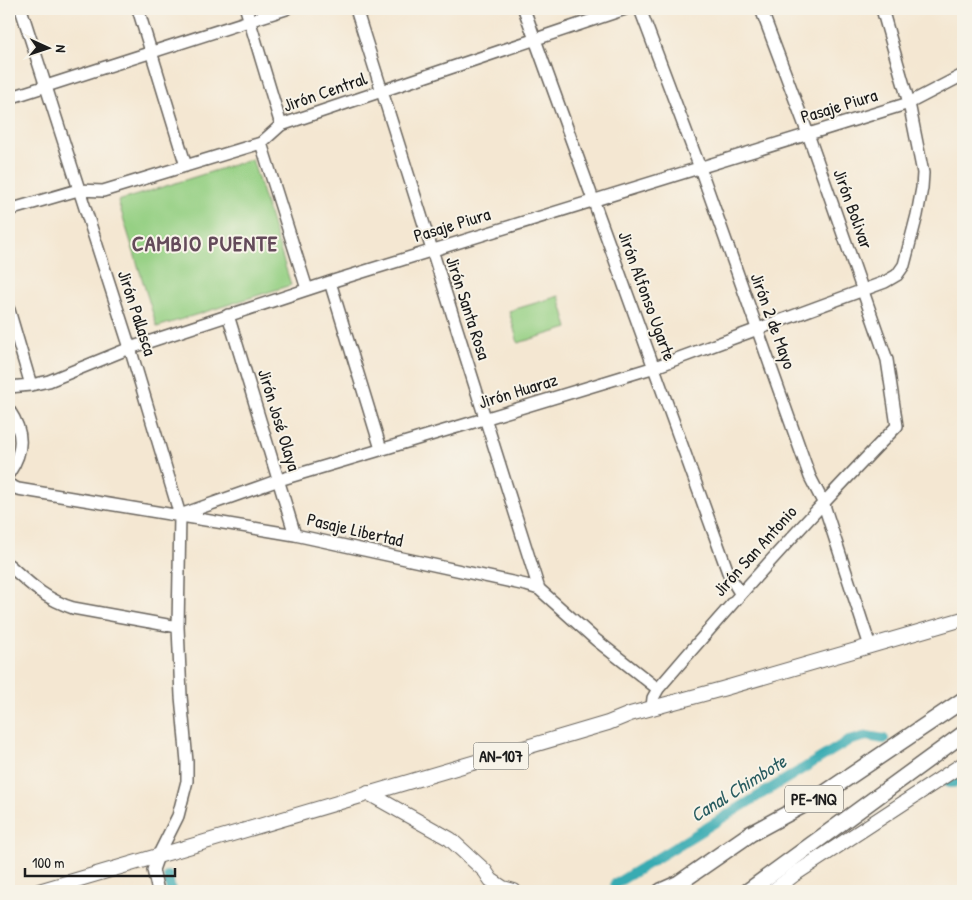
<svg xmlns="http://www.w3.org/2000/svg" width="972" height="900" viewBox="0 0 972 900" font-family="'Patrick Hand',sans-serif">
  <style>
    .green { fill: #96d084; stroke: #597650 }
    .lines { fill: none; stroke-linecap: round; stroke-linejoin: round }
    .canal { stroke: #39abb2; stroke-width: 10 }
    .minor-casing { stroke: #68635c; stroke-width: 14 }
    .major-casing { stroke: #68635c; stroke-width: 16 }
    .highway-casing { stroke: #68635c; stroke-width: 18 }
    .minor { stroke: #fff; stroke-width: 11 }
    .major { stroke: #fff; stroke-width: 14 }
    .highway { stroke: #fff; stroke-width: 15 }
    .labels { text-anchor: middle; stroke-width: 4; stroke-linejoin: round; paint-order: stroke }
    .shield { fill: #f7f3e8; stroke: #5e5c59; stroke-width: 1 }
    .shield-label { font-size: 16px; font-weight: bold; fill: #1c1c1c }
    .street-label { font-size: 18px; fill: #1c1c1c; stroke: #f7f3e8 }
    .water-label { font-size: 19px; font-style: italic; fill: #295c60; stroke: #f7f3e8 }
    .district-label { font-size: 22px; font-weight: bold; letter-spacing: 1px; fill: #634a5a; stroke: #f7f3e8 }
  </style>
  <rect width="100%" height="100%" fill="#f7f3e8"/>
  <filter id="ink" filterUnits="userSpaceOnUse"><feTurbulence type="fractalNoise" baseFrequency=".02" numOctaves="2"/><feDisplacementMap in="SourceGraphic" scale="10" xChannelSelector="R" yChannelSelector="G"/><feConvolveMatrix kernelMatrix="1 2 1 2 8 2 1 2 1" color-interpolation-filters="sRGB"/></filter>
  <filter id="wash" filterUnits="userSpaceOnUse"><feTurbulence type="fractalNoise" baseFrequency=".0096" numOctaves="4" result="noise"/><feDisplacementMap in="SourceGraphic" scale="20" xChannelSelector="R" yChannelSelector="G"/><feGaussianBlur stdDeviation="1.12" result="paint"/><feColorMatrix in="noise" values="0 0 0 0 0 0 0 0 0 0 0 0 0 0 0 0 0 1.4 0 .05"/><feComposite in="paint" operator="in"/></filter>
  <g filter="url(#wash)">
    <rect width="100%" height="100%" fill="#f4e7d2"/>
    <path class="green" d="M252,159L291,285L157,327L118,201Z
      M559,296L568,328L518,343L509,311Z"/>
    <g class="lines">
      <path class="canal" d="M949,783L963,782
        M168,876L171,891
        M615,884L848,741L867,736L884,739"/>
    </g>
  </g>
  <g filter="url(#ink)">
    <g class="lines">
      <g class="minor-casing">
        <path id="minor" d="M21,9L130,348L180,515L178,627L181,696L187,762V781L178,816L158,856L153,870L158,891
          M138,9L186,166
          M246,9L281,125
          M356,9L539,589
          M524,9L729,575L740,593
          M640,9L700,168L810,477L823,502L870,646
          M9,98L286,9
          M261,143L307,289
          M9,210L78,190L103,191L261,143L281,125L625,9
          M330,282L381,449
          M9,310L31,385
          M228,315L295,535
          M9,387L31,385L49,381L130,348L330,282L909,103L963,75
          M9,410C24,432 24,451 9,473
          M9,485L18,489L295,535L526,585L539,589L596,640L658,689
          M180,515L279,480L484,419L655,367L885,282L897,275L904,265L917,215L922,188L923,173L909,103L882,9
          M9,565C30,584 45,599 73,608L178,627
          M652,707L653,698L658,689C735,599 814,511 897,426L887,360L808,134L761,9"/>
      </g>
      <g class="major-casing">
        <path id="major" d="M368,793L450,839L485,871L491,880L503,888L514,891
          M39,891L608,723L630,714L722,689L963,619
          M773,891L795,874L963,764"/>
      </g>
      <g class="highway-casing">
        <path id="highway" d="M661,891L679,883L750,834L822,795L963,700
          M748,891L963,734"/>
      </g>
      <use href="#minor" class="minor"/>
      <use href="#major" class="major"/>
      <use href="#highway" class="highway"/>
    </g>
  </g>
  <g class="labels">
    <g class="shield">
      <rect x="473.5" y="742.5" width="55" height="27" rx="4"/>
      <rect x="785" y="785.5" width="58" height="27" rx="4"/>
    </g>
    <g class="shield-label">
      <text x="501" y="762">AN-107</text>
      <text x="814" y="805">PE-1NQ</text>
    </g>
    <g class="street-label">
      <text transform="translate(325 92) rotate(-19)" y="6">Jirón Central</text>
      <text transform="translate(839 106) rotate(-17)" y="6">Pasaje Piura</text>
      <text transform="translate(853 209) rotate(70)" y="6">Jirón Bolivar</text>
      <text transform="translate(452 225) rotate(-17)" y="6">Pasaje Piura</text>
      <text transform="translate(647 296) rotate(70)" y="6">Jirón Alfonso Ugarte</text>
      <text transform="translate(468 308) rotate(72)" y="6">Jirón Santa Rosa</text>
      <text transform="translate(137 313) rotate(72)" y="6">Jirón Pallasca</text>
      <text transform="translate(773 321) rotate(70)" y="6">Jirón 2 de Mayo</text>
      <text transform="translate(518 391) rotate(-17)" y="6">Jirón Huaraz</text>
      <text transform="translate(279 420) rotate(73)" y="6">Jirón José Olaya</text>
      <text transform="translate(355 530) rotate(13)" y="6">Pasaje Libertad</text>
      <text transform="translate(755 551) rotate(-48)" y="6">Jirón San Antonio</text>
    </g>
    <g class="water-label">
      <text transform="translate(738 788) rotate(-32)" y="7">Canal Chimbote</text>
    </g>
    <g class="district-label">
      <text x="205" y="251">CAMBIO PUENTE</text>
    </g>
  </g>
  <rect width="972" height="900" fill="none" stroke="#f7f3e8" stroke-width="30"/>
  <g transform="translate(48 48) rotate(93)" stroke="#f7f3e8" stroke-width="4" paint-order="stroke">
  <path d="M0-4L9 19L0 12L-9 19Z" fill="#1c1c1c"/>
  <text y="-8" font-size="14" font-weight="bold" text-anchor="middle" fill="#1c1c1c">N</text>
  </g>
  <path d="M25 868v8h150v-8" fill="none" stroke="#1c1c1c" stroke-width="2.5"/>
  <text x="32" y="868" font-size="15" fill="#1c1c1c" stroke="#f7f3e8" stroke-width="4" paint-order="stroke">100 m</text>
</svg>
